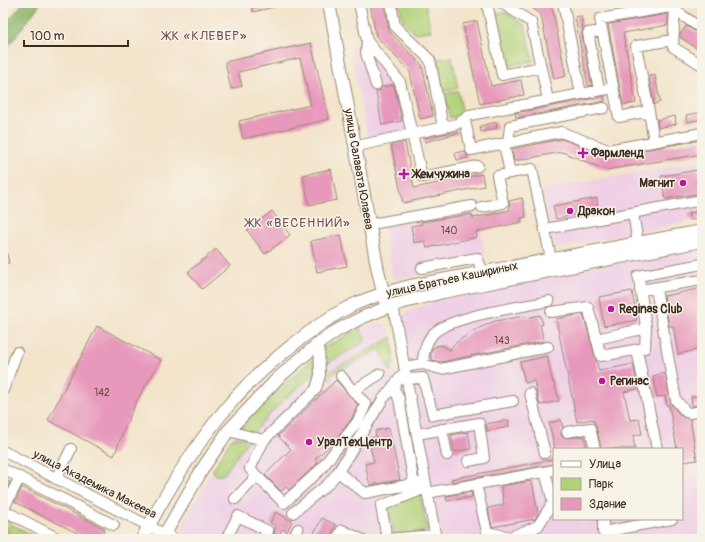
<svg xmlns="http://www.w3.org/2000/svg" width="705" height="542" viewBox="0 0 705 542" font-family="Pangolin,sans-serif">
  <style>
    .built { fill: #efd0e6; fill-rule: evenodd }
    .green { fill: #b2d27a; stroke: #767e4c }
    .forest { fill: #8db46a; stroke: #646f44 }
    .building { fill: #e798bb }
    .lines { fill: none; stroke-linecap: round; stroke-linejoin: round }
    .minor-casing { stroke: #978774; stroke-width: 12 }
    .major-casing { stroke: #978774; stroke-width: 14 }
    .minor { stroke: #fff; stroke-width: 10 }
    .major { stroke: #fff; stroke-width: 12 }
    .poi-dot { fill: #b5179e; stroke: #f7f3e8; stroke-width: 1.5 }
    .labels { text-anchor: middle; stroke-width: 3; stroke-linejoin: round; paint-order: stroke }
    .number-label { font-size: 10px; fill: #664645 }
    .poi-label { font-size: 12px; font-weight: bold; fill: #3b2a1e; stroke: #f7f3e8; text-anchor: start }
    .street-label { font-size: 12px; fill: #3b2a1e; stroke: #f7f3e8 }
    .neighbourhood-label { font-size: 13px; letter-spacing: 1px; fill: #775055; stroke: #f7f3e8 }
  </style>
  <rect width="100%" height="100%" fill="#f7f3e8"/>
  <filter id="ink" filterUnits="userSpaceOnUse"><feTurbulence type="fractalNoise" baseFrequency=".025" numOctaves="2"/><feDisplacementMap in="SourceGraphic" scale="8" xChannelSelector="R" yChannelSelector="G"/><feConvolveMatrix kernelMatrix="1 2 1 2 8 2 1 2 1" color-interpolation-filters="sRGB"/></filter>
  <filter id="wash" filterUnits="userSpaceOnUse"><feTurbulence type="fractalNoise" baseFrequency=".012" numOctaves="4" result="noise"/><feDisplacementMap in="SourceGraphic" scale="16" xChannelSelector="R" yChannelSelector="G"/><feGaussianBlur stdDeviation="0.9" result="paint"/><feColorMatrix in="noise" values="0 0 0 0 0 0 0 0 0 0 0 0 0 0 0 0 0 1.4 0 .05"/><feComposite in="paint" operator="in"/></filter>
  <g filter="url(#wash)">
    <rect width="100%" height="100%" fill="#f3e4ca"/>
    <path class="built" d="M350,46L369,48L397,83L409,132L368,140Z
      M702,161V219L553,249L542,189Z
      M476,206L486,262L393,279L383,223Z
      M702,247V539H441L402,320L405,313L435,301L627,260ZM554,449H682V519H554Z
      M378,323L385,325L392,337L394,362L399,396L405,395L430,539H186L183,536L182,530L184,520L231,439L238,430L288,380L357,329Z"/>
    <path class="green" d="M399,3H425L431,31L415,33L403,21Z
      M505,12L525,25L533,61L507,66L496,13Z
      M452,57L458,88L443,91L438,59Z
      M458,91L463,115L450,118L444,94Z
      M360,328L365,339L364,342L320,368L322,349Z
      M392,337L394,362L390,372L380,349L331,375L332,379H327L324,377V375Z
      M316,356L315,374C292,392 270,411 253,434L238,430L256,410Z
      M239,437L249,439L224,474C219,477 214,475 213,470L231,439Z
      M420,494L427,528V531L394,534L389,508Z
      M3,518L12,523L4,539H3Z
      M13,525L30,534L28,539H6Z"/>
    <path class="forest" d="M23,3H41L3,53V27Z"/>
    <g id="blocks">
      <path class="building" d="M251,3H282V5L253,12Z
        M370,3H384L389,31L422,65L433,116L420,119L410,72L376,36Z
        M526,3H548L550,5L553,11L566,76L554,79L541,15Z
        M668,14V25L623,33L636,103L623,105L608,24Z
        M581,16L583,29L582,34L592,85L588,86L575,17Z
        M477,21L491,86L521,80L524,95L480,104L463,24Z
        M686,26L702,35V52L680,37V34Z
        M311,43L329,119L243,139L239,121L311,105L300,58L238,72L242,86L231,89L225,62Z
        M655,75L660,102L654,104L649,76Z
        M394,85L402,121L382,125L376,91L380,90L382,87Z
        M604,96L605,101L516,118L515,113Z
        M702,112V119L687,122L686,115Z
        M675,116L676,124L658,128L657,120Z
        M496,122L497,128L481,132L480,126Z
        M458,131V133L425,142L424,138Z
        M562,139L609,156L701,140L702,154L606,170L562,152L514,161L512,149Z
        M405,142L414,188L482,174L484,186L403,203L391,145Z
        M465,151L468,158L457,160L455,153Z
        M331,169L337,200L309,205L303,175Z
        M698,170L702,193L665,199L661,176Z
        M522,198L526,217L521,218L522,222L476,232L477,237L427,248L425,241L414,243L411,226L422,224L421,222L472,214L473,218L510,210L509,201Z
        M597,198L598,210L556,219L553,206Z
        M272,211L290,235L265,254L247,230Z
        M702,211V218L690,220L688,213Z
        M341,235L347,266L317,272L311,241Z
        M3,246H5L9,263L3,264Z
        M216,249L230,266L202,289L188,272Z
        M702,288V349L678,354L673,326H669L664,296Z
        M632,291L637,320L604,326L599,297Z
        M583,314L599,371L633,364L638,389L624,392L630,420L639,419L642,434L633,436L635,449H601L596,426L593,419L577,422L556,319Z
        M540,315L543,324L540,325L544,341L441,362L432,360L431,358V350L436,346L442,345L450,350L454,344L473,331L495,321L525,316L526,318Z
        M97,326L161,360L136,402L125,427L114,456L48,420Z
        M547,356L553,383L554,382L559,401L540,405L534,381L525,383L520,362Z
        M665,373L671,404L681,416L690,419L697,460L682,462V449H677L669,405L667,406L665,396L657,397L653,376Z
        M336,380L358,405L352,418L335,441L315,459L318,462L316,465L289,490L286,487L281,491L265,475L291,449L278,436Z
        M698,396L700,404L692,406L691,397Z
        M508,420L509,427L487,431L486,424Z
        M561,420L563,427L561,433L562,436L568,438L584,436L587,449H555L549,423Z
        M389,428L400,480L370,485L365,464L374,462L368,439L376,437L375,431Z
        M468,432L471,449L454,452L451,435Z
        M554,459V464L452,482L451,479Z
        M3,479L10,482L3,495Z
        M532,481L538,513L535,519L492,527L488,508L504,505L501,486Z
        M22,487L105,529L100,539H78L81,535L15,502Z
        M471,492L472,497L447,501L446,496Z
        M276,512L292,521L287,532L282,529L277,539H271L274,534L276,526L270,523Z
        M322,518L336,525L329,539H311Z"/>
    </g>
  </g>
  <g filter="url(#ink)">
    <use href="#blocks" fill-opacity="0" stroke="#978774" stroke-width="1"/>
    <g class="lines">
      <g class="minor-casing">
        <path id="minor" d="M359,3L367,41L400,82L422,177L478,166
          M391,3L395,26L430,60L443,127
          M487,3L502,75L541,67
          M502,3L531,22L548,100
          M563,3L581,94
          M675,5L673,47L702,65
          M673,40L636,46L649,111L619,117L600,19L670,7L702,29
          M367,41L366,53L376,85
          M599,90L588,33L602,31
          M649,111L654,142
          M465,120L471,150L561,132L608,150L702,133
          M508,143L510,126L604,108
          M504,144L510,173L532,169L551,259
          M362,145L457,124L470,115L613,88
          M482,207L503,203L497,176L510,173
          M633,213L638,243
          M377,223L472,206
          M545,229L702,200
          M422,268L477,258L483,272
          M638,276L702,264
          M656,289L676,400L686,412L691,413L702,410
          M640,290L702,280
          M393,305L436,539
          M551,312L588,307L601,356L645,348L646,327L639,279
          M596,339L638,330
          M637,350L657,449
          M422,364L441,369L548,347
          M404,367L422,364C424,354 425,343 432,335C447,316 523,307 549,301
          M341,376L353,391L380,374
          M406,379L423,378L433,415L513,401
          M393,386L399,399L414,484
          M3,390L17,352
          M530,393L545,453
          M442,429L447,455
          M228,431L264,440L316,389L320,375L319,343
          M567,432L590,428L595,449
          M417,434L479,423L484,458L468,461
          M264,440L250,469L284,503L321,469L358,421L366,404L353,391
          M3,451L174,539
          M3,469L114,525
          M338,472L365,493L419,483
          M56,479L71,449
          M476,484L487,532L510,537L538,526L553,502L545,472
          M426,488L381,506L387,539L435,535
          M427,493L554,470
          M235,499L257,476
          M3,510L59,539
          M3,510L20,477
          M293,513L328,484L338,472L383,399L405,372
          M603,519V532L672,519
          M226,539L238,516L268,531L263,539
          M293,539L298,529
          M337,539L342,530L361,539"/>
      </g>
      <g class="major-casing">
        <path id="major" d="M329,3L377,266L385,301
          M142,539C166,492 195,445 229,405C247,383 269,364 290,347C310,331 330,316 353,305C372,296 391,291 410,286L702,231
          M162,539L203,468L228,431L278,378L319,343L338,330L361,318L393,305L443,292L702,241"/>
      </g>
      <use href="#minor" class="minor"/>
      <use href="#major" class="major"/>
    </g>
  </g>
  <g class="poi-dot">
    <path d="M581 147h4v4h4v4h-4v4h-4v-4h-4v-4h4z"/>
    <path d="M402 168h4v4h4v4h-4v4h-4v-4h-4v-4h4z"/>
    <circle cx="683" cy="183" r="4"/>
    <circle cx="570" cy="211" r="4"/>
    <circle cx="611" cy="309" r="4"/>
    <circle cx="602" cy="381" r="4"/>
    <circle cx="309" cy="442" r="4"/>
  </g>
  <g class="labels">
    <g class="number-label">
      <text x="449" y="234">140</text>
      <text x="502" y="344">143</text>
      <text x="102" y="396">142</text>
    </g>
    <g class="poi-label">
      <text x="591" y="157">Фармленд</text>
      <text x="413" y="178">Жемчужина</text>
      <text x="675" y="187" text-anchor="end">Магнит</text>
      <text x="578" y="215">Дракон</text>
      <text x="619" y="313">Reginas Club</text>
      <text x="610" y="385">Регинас</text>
      <text x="317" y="446">УралТехЦентр</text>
    </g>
    <g class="street-label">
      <text transform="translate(359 169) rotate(80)" y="4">улица Салавата Юлаева</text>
      <text transform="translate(452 279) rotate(-12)" y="4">улица Братьев Кашириных</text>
      <text transform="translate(95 484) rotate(27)" y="4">улица Академика Макеева</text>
    </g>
    <g class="neighbourhood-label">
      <text x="205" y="40">ЖК «КЛЕВЕР»</text>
      <text x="298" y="227">ЖК «ВЕСЕННИЙ»</text>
    </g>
  </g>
  <rect width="705" height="542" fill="none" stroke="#f7f3e8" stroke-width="16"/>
  <rect x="553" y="448" width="130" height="72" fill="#f7f3e8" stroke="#aca397"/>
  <rect x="561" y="461" width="20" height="6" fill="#ffffff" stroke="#aca397"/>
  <text x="589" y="468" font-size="12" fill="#3b2a1e">Улица</text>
  <rect x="561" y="478" width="20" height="12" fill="#b2d27a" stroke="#aca397"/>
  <text x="589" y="488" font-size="12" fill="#3b2a1e">Парк</text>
  <rect x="561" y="498" width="20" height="12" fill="#e798bb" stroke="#aca397"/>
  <text x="589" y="508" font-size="12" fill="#3b2a1e">Здание</text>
  <path d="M24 40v6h104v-6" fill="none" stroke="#3b2a1e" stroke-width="2"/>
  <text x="30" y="40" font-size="12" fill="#3b2a1e" stroke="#f7f3e8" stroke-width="3" paint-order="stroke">100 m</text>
</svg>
